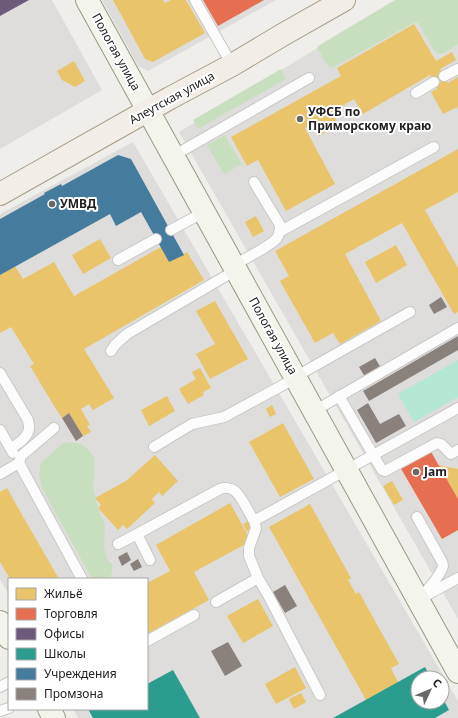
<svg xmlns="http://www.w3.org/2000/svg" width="458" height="718" viewBox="0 0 458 718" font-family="'Noto Sans',sans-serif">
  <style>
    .residential { fill: #dedddb; fill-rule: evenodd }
    .forest { fill: #c8dfbf }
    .pitch { fill: #b4e7d4 }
    .homes { fill: #e9c46a }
    .shops { fill: #e76f51 }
    .offices { fill: #6d597a }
    .schools { fill: #2a9d8f }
    .public { fill: #457b9d }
    .industry { fill: #8a817c }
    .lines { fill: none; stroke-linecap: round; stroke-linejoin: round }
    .service-casing { stroke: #c8c8c6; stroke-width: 12 }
    .secondary-casing { stroke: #979a80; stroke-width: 24 }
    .primary-casing { stroke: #a69d85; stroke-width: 24 }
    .service { stroke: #fdfcfc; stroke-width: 10 }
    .secondary { stroke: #f3f4ec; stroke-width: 22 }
    .primary { stroke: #f2ede6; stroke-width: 22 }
    .poi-dot { fill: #696967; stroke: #fff; stroke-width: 1.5 }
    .labels { text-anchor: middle; stroke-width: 4; stroke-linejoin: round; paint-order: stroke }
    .street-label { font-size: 12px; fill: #212121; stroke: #fff }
    .poi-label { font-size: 12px; font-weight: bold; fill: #212121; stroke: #fff; text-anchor: start }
  </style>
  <rect width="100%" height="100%" fill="#efeeea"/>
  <path class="residential" d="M0,0H52L102,90L0,149Z
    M102,0H276L148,71L138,66Z
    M397,0H458V619L179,132Z
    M133,142L458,701V718H78L73,709H147V579H9V595L0,579V214ZM418,678H442V702H418Z"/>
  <path class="forest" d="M395,0H458V44C454,47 443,55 439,54C436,53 435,51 433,49L418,23L415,22L334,67L331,68L327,64L318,50L317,48L318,46Z
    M281,69L286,79L198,129L193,120Z
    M225,135L242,164L224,174L207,145Z
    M70,442C83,443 86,447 94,457V480L93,488L99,512L104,521L105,528L104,548L106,555L107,559L112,564V572L110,579H92L42,488L39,474L41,463L63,443Z"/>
  <path class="pitch" d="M458,360V397L414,422L398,394Z"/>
  <path class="homes" d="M113,0H163L165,3L171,0H186L205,33L153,62L145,59Z
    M414,24L436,61L452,52L456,60L440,69L448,83L458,77V110L457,107L443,114L431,92L437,89L430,75L363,114L354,99L332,112L339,125L319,136L312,124L305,128L335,184L286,211L258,160L247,166L231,137L341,76L337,68Z
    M74,61L85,81L75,87L62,80L57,71Z
    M458,149V192L425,210L458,268V312L454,314L402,223L345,254L381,321L340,344L333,333L315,343L280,281L289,276L275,251Z
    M256,216L264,231L253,237L245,222Z
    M100,239L111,258L83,274L72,255Z
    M396,245L407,265L376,283L365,262Z
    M161,247L169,262L187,252L204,280L84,349L114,398L93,410L89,404L81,409L90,425L87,426L91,432L83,436L69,413L62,418L56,409L30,366L34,364L11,327L0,333V275L15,266L23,279L54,262L74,296Z
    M215,301L248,359L210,379L196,354L215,344L196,311Z
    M200,368L211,388L203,392L204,395L188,404L179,389L196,379L192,372Z
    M167,396L175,411L149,426L141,410Z
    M272,405L276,414L270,417L266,409Z
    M283,423L314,479L280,497L249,442Z
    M155,455L178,481L162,496L159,492L152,499L155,503L127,529L123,525L118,530L98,508L101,505L95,498L126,481Z
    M438,465L458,469V499Z
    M392,481L403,500L394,505L383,486Z
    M7,488L21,513L59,579H10L0,562V492Z
    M230,503L251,541L194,572L209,600L147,634V583L170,571L156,545Z
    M310,504L351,578L348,580L356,594L359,592L399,664L391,668L398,682L366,700L269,527Z
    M250,520L254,527L247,532L243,524Z
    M258,599L273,626L243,643L227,616Z
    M295,667L306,688L276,704L265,684Z
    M301,693L306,702L294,709L289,699Z"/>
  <path class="shops" d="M203,0H264L218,26Z
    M430,450L458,499V530L442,539L400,467Z"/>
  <path class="offices" d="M0,0H29L0,16Z"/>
  <path class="schools" d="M425,667L431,678H418V702H442V697L449,710L435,718H333Z
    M173,670L200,718H93L88,709H147V684Z"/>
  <path class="public" d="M118,155L131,159L184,255L169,262L141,212L116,226L110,214L0,275V219L45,194L44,193L61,184L62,186Z"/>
  <path class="industry" d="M441,297L447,307L434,314L429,305Z
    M458,336V350L369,401L363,391Z
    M375,358L381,368L365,377L359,367Z
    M368,403L380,424L399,414L406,426L376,443L357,410Z
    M69,413L83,436L76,441L62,418Z
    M127,552L131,560L122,566L118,557Z
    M138,559L142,567L134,571L130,564Z
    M285,585L297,606L285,613L273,592Z
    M228,642L242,666L225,676L211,651Z"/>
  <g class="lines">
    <g class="service-casing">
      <path id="service" d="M195,0L232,65
        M444,76L458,69
        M416,93L434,82
        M173,156L309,78
        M171,230L204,212
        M281,231L434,147
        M118,260L156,239
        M234,265C244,259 271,246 277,238C280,234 280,230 280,225L254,182
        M111,351L115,345L127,334L236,270
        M0,373L28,420C28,422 29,424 29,426C30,436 18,444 11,448
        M295,377L410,312
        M339,396L382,470L385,471L437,443L441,444L451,454L458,450
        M314,411L458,328
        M0,430L13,453
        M154,447L192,424L224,417L296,378
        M19,463L21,456L54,428
        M0,474L19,463L82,579
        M417,517L441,560C442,562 443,563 443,566C441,575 425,593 418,600
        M118,544L137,534
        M150,560L137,534L220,489C225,487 231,488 235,491C242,497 249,513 254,521
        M258,578L268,595L320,695
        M425,596L458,578
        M216,602L258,578L249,556V548L256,528L254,521L458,408
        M147,641L194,615
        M0,687L9,682
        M0,711L9,708"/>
    </g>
    <g class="secondary-casing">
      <path id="secondary" d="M87,0L458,672
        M0,622L9,638
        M49,709L54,718"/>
    </g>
    <g class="primary-casing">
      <path id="primary" d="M0,194L170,98L232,65L284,34L344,0"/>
    </g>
    <use href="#service" class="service"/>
    <use href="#secondary" class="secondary"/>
    <use href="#primary" class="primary"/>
  </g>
  <g class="poi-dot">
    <circle cx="300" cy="119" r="4"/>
    <circle cx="52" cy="204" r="4"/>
    <circle cx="416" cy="472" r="4"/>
  </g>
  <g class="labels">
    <g class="street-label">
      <text transform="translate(116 52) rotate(61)" y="4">Пологая улица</text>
      <text transform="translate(172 98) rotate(-29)" y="4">Алеутская улица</text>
      <text transform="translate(273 336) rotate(61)" y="4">Пологая улица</text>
    </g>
    <g class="poi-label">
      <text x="308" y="116">УФСБ по<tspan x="308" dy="14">Приморскому краю</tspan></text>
      <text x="60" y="208">УМВД</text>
      <text x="424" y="476">Jam</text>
    </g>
  </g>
  <rect x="8" y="578" width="140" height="132" fill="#ffffff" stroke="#a6a6a6"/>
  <rect x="16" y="588" width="20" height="12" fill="#e9c46a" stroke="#a6a6a6"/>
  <text x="44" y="598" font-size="12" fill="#212121">Жильё</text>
  <rect x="16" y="608" width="20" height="12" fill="#e76f51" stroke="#a6a6a6"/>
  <text x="44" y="618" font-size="12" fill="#212121">Торговля</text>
  <rect x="16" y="628" width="20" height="12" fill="#6d597a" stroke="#a6a6a6"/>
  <text x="44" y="638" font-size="12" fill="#212121">Офисы</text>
  <rect x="16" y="648" width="20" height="12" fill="#2a9d8f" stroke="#a6a6a6"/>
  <text x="44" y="658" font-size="12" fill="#212121">Школы</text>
  <rect x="16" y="668" width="20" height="12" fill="#457b9d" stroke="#a6a6a6"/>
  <text x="44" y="678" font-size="12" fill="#212121">Учреждения</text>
  <rect x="16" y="688" width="20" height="12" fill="#8a817c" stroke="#a6a6a6"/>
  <text x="44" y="698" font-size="12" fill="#212121">Промзона</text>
  <g transform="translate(430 690) rotate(46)"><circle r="19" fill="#ffffff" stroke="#a6a6a6"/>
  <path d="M0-3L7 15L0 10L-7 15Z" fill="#696967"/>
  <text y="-6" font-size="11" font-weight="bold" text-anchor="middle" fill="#212121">С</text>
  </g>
</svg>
